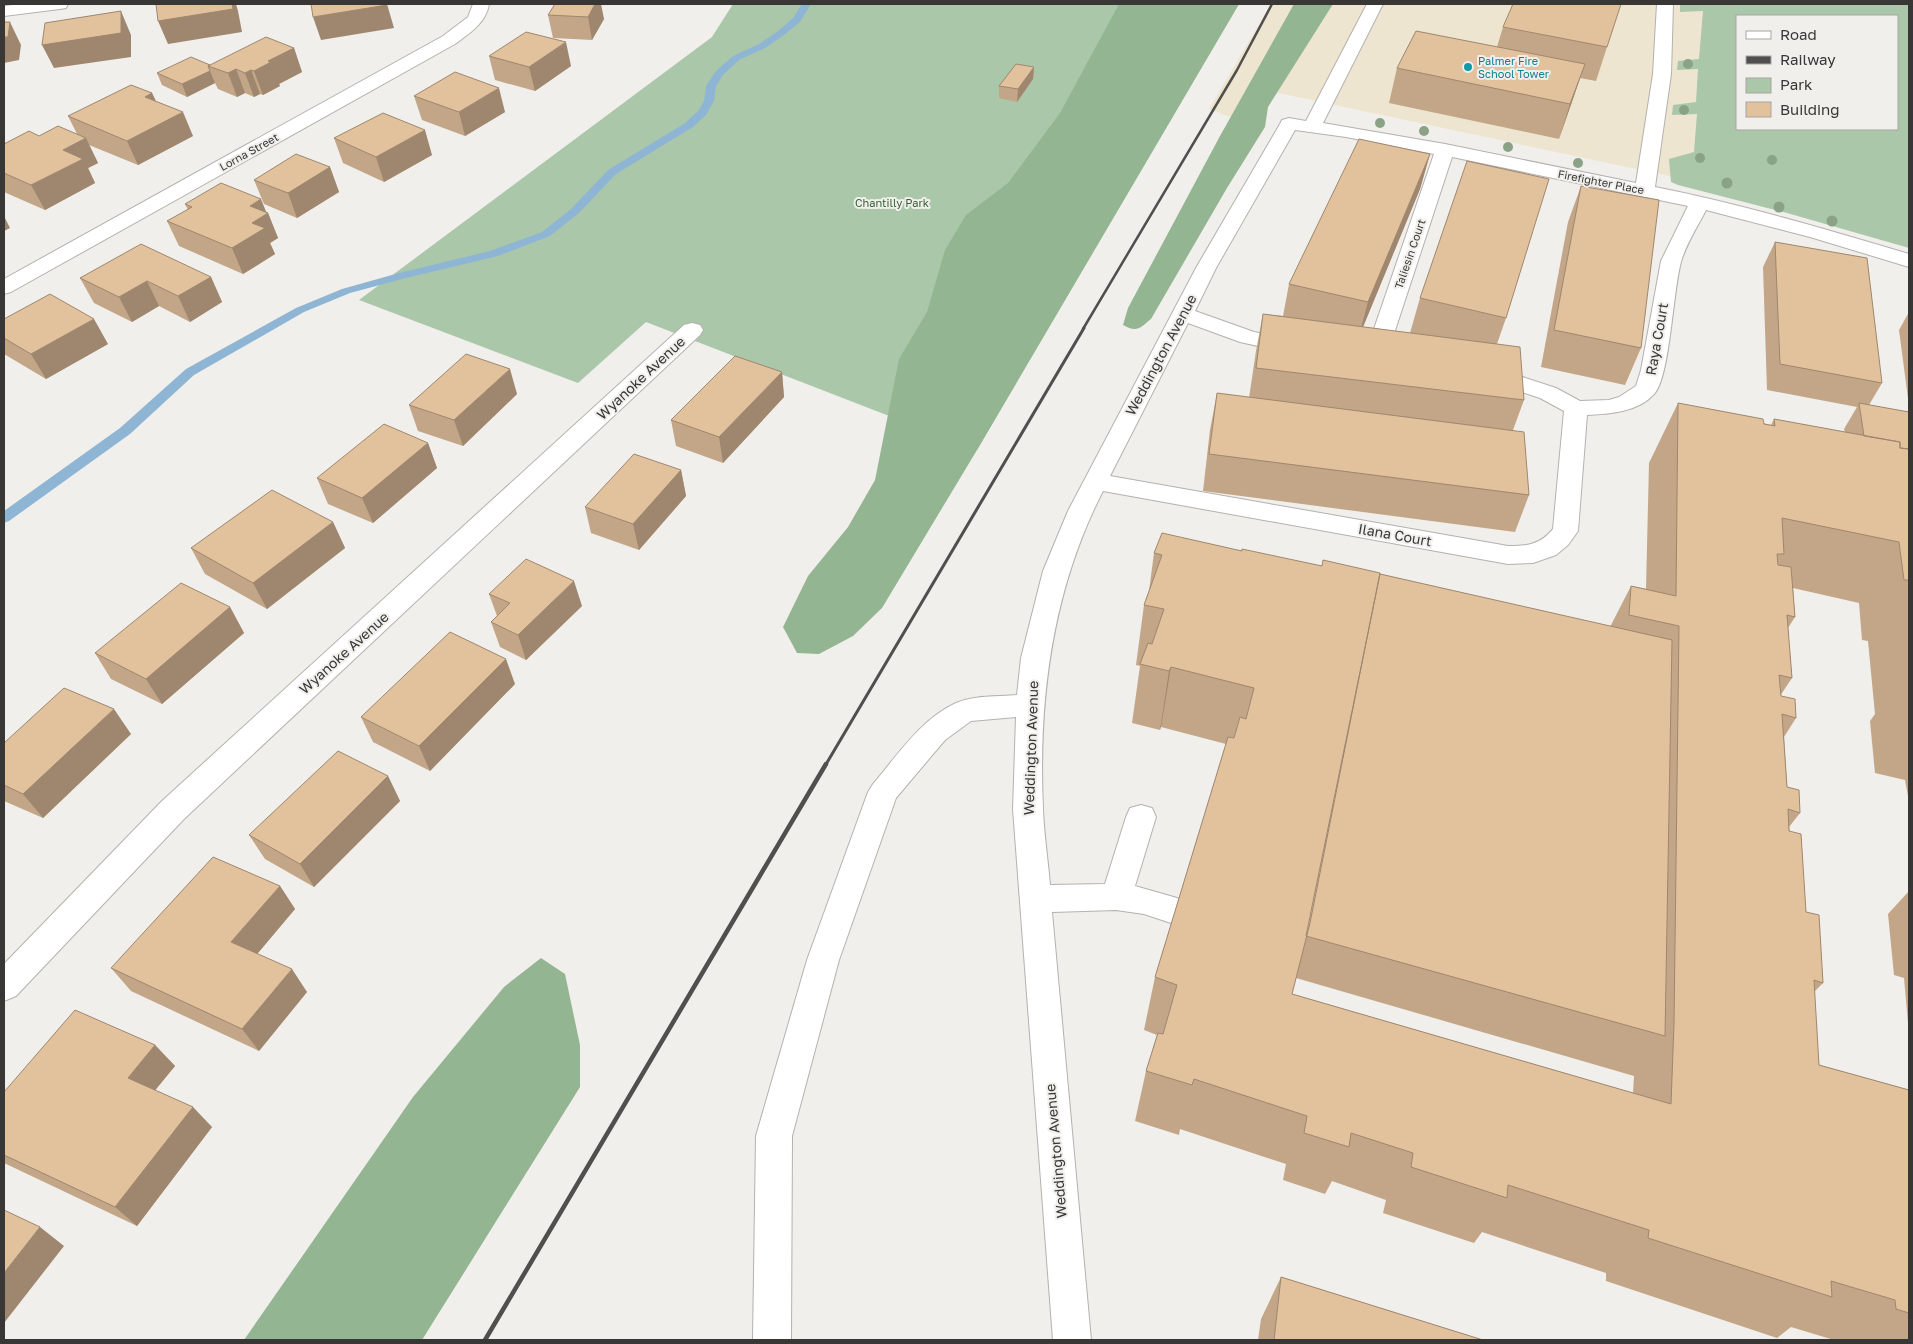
<svg xmlns="http://www.w3.org/2000/svg" width="1913" height="1344" viewBox="0 0 1913 1344" font-family="'Golos Text',sans-serif">
  <style>
    .commercial { fill: #ede5cf }
    .green { fill: #abc7aa; fill-rule: evenodd }
    .forest { fill: #94b592 }
    .lines { fill: none; stroke-linecap: round; stroke-linejoin: round }
    .stream { fill: #8eb6d4; fill-rule: evenodd }
    .minor-casing { stroke: #b4b1ae; stroke-width: 2 }
    .minor { fill: #fff; fill-rule: evenodd }
    .rail-far2 { stroke: #504f4d; stroke-width: 2.5 }
    .rail-far1 { stroke: #504f4d; stroke-width: 3 }
    .rail { stroke: #504f4d; stroke-width: 4.5 }
    .tree { fill: #8aa387 }
    .wall { fill: #c2a687; fill-rule: evenodd }
    .shaded-wall { fill: #9e876e }
    .building { fill: #e2c19d; stroke: #9e876e }
    .culture-dot { fill: #0f9aa8; stroke: #f1efeb; stroke-width: 2 }
    .labels { text-anchor: middle; stroke-width: 4; stroke-linejoin: round; paint-order: stroke }
    .far-culture-label { font-size: 11px; fill: #0d838f; stroke: #f1efeb; text-anchor: start }
    .far-street-label { font-size: 11px; fill: #383735; stroke: #f1efeb }
    .far-park-label { font-size: 11px; fill: #356435; stroke: #f1efeb }
    .street-label { font-size: 14px; fill: #383735; stroke: #f1efeb }
  </style>
  <rect width="100%" height="100%" fill="#f1efeb"/>
  <path class="commercial" d="M1271,4H1708L1735,190L1260,89L1244,122L1209,109Z"/>
  <path class="green" d="M733,4H1239L977,450L646,322L578,383L359,300L712,37Z
    M1680,4H1909V248L1787,213L1678,185L1671,182L1669,159L1694,152L1697,114L1672,115L1673,105L1696,102L1698,69L1677,70L1678,61L1699,59L1703,11L1680,12ZM1737,16H1897V129H1737Z"/>
  <path class="forest" d="M1119,4H1239L977,450L882,608L853,636L819,654L797,653L783,627L808,576L848,527L875,480L899,359L927,312L945,250L966,215L1008,183L1060,113Z
    M1294,4H1333L1268,107L1265,127L1227,188L1151,319C1140,328 1137,333 1123,325L1128,308L1220,136Z
    M541,958L565,974L580,1045V1087L422,1340H244L413,1097L504,987Z"/>
  <g class="lines">
    <path class="stream" d="M802,4H811L800,22L784,35L765,48L739,60L723,75L716,86L714,101L706,115L693,127L616,174L579,213L550,236L498,256L406,278L350,293L304,312L194,375L130,434L9,521L4,523V511L120,428L186,369L296,308L342,289L399,273L490,251L542,232L571,209L608,170L685,123L698,111L704,101L706,86L716,71L733,56L759,44L778,31L793,18Z"/>
    <g class="minor-casing">
      <path id="minor" d="M22,4H68L66,8L60,9L4,16V6Z
        M473,4H489C486,23 470,33 455,44L11,292L4,294V279L443,36L468,17Z
        M1367,4H1383L1323,123L1445,144L1636,183L1653,74L1657,4H1673L1671,74L1655,187C1741,204 1825,229 1909,254V267L1810,237L1706,210C1698,226 1686,244 1681,262C1673,290 1670,375 1655,393C1639,412 1610,414 1587,415L1578,531L1568,545L1556,555L1533,563L1508,564L1103,491C1052,590 1038,699 1043,809C1044,835 1048,860 1050,885L1105,884L1126,817L1130,808L1141,805L1152,808L1156,817L1135,886L1191,902L1196,912L1191,922L1180,926L1144,914L1116,910L1052,912L1091,1340H1053L1013,809L1016,717L971,721L945,740L896,798L839,960L792,1136L791,1340H753L756,1136L807,960L868,792L873,784C897,756 921,719 956,703C973,695 998,697 1017,695L1021,658L1043,571L1068,511L1196,268L1280,124L1282,120L1289,118L1306,121ZM1295,130L1346,137L1434,154L1364,358L1367,363L1375,365L1383,363L1386,358L1452,157L1688,206L1661,261L1641,370L1636,386L1619,397L1609,400L1580,401L1556,388L1495,368L1487,366L1479,368L1476,373L1479,378L1540,398L1564,411L1553,529C1540,545 1527,546 1508,546L1110,476L1188,323L1240,342L1294,354L1302,352L1305,347L1302,342L1254,332L1195,311L1216,268Z
        M692,323L700,325L703,330L700,335L184,819L16,996L4,1001V964L162,801L684,325Z"/>
    </g>
    <use href="#minor" class="minor"/>
    <path class="rail-far2" d="M1083,329L1237,70L1272,4"/>
    <path class="rail-far1" d="M825,766L1084,328"/>
    <path class="rail" d="M485,1340L826,764"/>
  </g>
  <g class="tree">
    <circle cx="1688" cy="64" r="5"/>
    <circle cx="1684" cy="110" r="5"/>
    <circle cx="1380" cy="123" r="5"/>
    <circle cx="1424" cy="131" r="5"/>
    <circle cx="1508" cy="147" r="5"/>
    <circle cx="1700" cy="158" r="5"/>
    <circle cx="1772" cy="160" r="5"/>
    <circle cx="1578" cy="163" r="5"/>
    <circle cx="1727" cy="183" r="5.5"/>
    <circle cx="1779" cy="207" r="5.5"/>
    <circle cx="1832" cy="221" r="5.5"/>
  </g>
  <path class="wall" d="M555,4L604,19L592,40L553,38L548,15Z
    M1503,27L1607,47L1596,81L1580,78L1559,139L1389,103L1397,68L1497,47Z
    M294,48L302,72L279,84L280,86L263,95L260,94L254,97L245,93L237,97L218,89L215,83L187,97L162,85L157,73L210,65Z
    M489,56L571,66L535,91L495,80Z
    M1034,67L1033,79L1017,102L999,98V86Z
    M152,93L156,101L193,136L138,165L89,145L98,163L88,168L95,183L45,210L4,192V144L39,136L77,134L68,116Z
    M414,96L505,112L465,136L422,120Z
    M334,138L432,155L384,182L343,163Z
    M1430,154L1420,189L1363,327L1410,333L1420,298L1506,318L1497,344L1524,400L1513,430L1529,495L1515,532L1203,491L1210,430L1217,393L1249,398L1256,351L1263,314L1283,316L1289,284Z
    M330,167L339,192L297,218L264,204L254,180Z
    M1581,186L1641,348L1625,385L1541,367L1568,222Z
    M185,204L268,213L278,238L270,243L275,254L243,274L179,246L167,221L188,210Z
    M1775,242L1882,383L1869,405L1909,412V796H1908L1905,780L1875,773L1870,721L1875,714L1868,641L1862,640L1859,603L1793,588L1795,617L1788,628L1792,678L1780,696L1796,718L1784,737L1787,787L1800,813L1789,827L1806,912L1823,983L1814,992L1819,1065L1909,1090V1340H1834L1791,1327L1777,1338L1606,1281V1273L1482,1232L1474,1243L1383,1213L1386,1200L1332,1181L1325,1194L1283,1180L1286,1164L1180,1129L1179,1135L1135,1121L1146,1071L1157,1035L1144,1030L1155,977L1226,744L1161,727L1160,730L1132,723L1140,666L1136,665L1144,605L1149,591L1154,553L1242,551L1322,566L1380,574L1610,627L1631,586L1646,589L1649,463L1678,403L1771,425L1774,419L1845,432L1844,429L1857,407L1767,390L1763,267ZM1296,978L1634,1076L1633,1093L1292,994Z
    M211,277L222,302L190,322L159,306L132,322L94,303L80,278Z
    M1909,312V406L1899,330Z
    M4,319L108,344L46,379L4,354Z
    M782,372L784,397L723,463L676,446L671,420Z
    M517,394L463,446L418,431L409,405Z
    M428,443L437,468L373,523L328,504L317,478Z
    M681,470L686,496L639,550L591,533L585,507Z
    M333,522L345,548L267,609L205,574L191,548Z
    M489,594L582,606L526,660L500,647L491,622L497,616Z
    M230,607L244,633L162,704L111,679L95,653Z
    M515,684L430,771L373,742L361,717Z
    M131,734L43,818L4,801V743Z
    M388,776L400,801L314,887L265,859L249,835Z
    M280,886L295,909L257,954L307,992L259,1051L131,991L111,968Z
    M1909,891V1034L1904,978L1894,975L1888,914Z
    M155,1045L175,1066L155,1090L212,1127L137,1226L4,1163V1092Z
    M1281,1277L1483,1340H1258L1261,1319Z"/>
  <path class="shaded-wall" d="M232,4H236L238,11L242,32L168,44L158,21Z
    M387,4L394,28L321,40L313,17Z
    M595,4H601L604,19L592,40L588,17Z
    M121,11L131,35V57L54,68L42,45Z
    M10,22L21,45L19,60L4,63V37Z
    M566,42L571,66L535,91L529,67Z
    M294,48L302,72L279,84L280,86L263,95L254,71L268,61Z
    M1585,64L1573,99L1559,139L1570,104Z
    M1034,67L1033,79L1017,102L1018,89Z
    M236,69L245,93L237,97L228,73Z
    M251,70L260,94L254,97L245,73Z
    M210,71L215,83L187,97L182,84Z
    M499,88L505,112L465,136L459,112Z
    M152,93L163,117L145,97Z
    M183,112L193,136L138,165L127,141Z
    M425,130L432,155L384,182L376,157Z
    M86,138L98,163L88,168L95,183L45,210L31,185L63,150Z
    M1430,154L1420,189L1358,339L1368,302Z
    M330,167L339,192L297,218L288,193Z
    M261,199L267,214L268,213L278,238L270,243L275,254L243,274L232,248L252,223L250,206Z
    M4,216L10,228L4,231Z
    M211,277L222,302L190,322L178,296Z
    M147,281L159,306L132,322L119,297Z
    M94,319L108,344L46,379L31,354Z
    M510,369L517,394L463,446L454,420Z
    M782,372L784,397L723,463L719,437Z
    M428,443L437,468L373,523L362,498Z
    M681,470L686,496L639,550L633,524Z
    M333,522L345,548L267,609L253,583Z
    M574,581L582,606L526,660L518,635Z
    M230,607L244,633L162,704L146,679Z
    M506,659L515,684L430,771L419,746Z
    M1171,667L1161,727L1160,730L1169,671Z
    M114,709L131,734L43,818L23,794Z
    M388,776L400,801L314,887L300,864Z
    M280,886L295,909L248,965L231,942Z
    M292,969L307,992L259,1051L242,1029Z
    M155,1045L175,1066L148,1099L128,1078Z
    M193,1107L212,1127L137,1226L115,1207Z
    M40,1227L64,1246L4,1323V1273Z"/>
  <path class="building" d="M156,4H232L233,9L158,21Z
    M311,4H386L387,5L313,17Z
    M555,4H595L588,17L548,15Z
    M1513,4H1621L1607,47L1503,27Z
    M121,11V33L42,45L45,23Z
    M4,22H10L8,37H4Z
    M1416,31L1585,64L1570,104L1397,68Z
    M526,32L566,42L529,67L489,56Z
    M266,37L294,48L268,61L271,62L254,71L251,70L245,73L236,69L228,73L208,66Z
    M191,57L210,65L208,66L210,71L182,84L157,73Z
    M1016,64L1034,67L1018,89L999,86Z
    M455,72L499,88L459,112L414,96Z
    M131,85L152,93L145,97L183,112L127,141L68,116Z
    M383,113L425,130L376,157L334,138Z
    M58,126L86,138L63,150L83,159L31,185L4,173V144L29,131L39,136Z
    M1359,139L1430,154L1368,302L1289,284Z
    M296,154L330,167L288,193L254,180Z
    M1467,161L1549,179L1506,318L1420,298Z
    M221,183L261,199L250,206L268,213L252,223L265,228L232,248L167,221L192,207L185,204Z
    M1581,186L1659,200L1641,348L1554,330Z
    M1775,242L1867,258L1882,383L1780,364Z
    M141,244L211,277L178,296L147,281L119,297L80,278Z
    M50,294L94,319L31,354L4,338V319Z
    M1263,314L1520,347L1524,400L1256,368Z
    M466,354L510,369L454,420L409,405Z
    M735,356L782,372L719,437L671,420Z
    M1217,393L1524,432L1529,495L1209,454Z
    M1678,403L1763,419L1764,424L1775,426L1774,419L1900,442V448L1909,449V580H1904L1899,542L1782,518L1784,554H1777L1778,565L1791,567L1795,617L1787,615L1792,678L1779,675L1781,696L1795,699L1796,718L1782,714L1787,787L1799,790L1800,813L1788,809L1789,831L1801,834L1806,912L1819,915L1823,983L1814,980L1819,1065L1909,1090V1313L1896,1309L1895,1300L1831,1281L1832,1297L1648,1238L1649,1230L1508,1185L1507,1198L1411,1167L1413,1153L1351,1133L1349,1147L1304,1133L1307,1116L1194,1079L1192,1085L1146,1071L1158,1033L1163,1034L1177,985L1155,977L1228,737L1234,738L1240,717L1246,719L1254,688L1171,667L1169,671L1140,664L1148,643L1152,644L1164,609L1144,605L1162,555L1154,553L1162,533L1242,551V549L1322,566L1323,560L1380,573L1310,923L1292,994L1671,1104L1674,1024L1679,626L1629,615L1631,586L1676,596Z
    M1859,403L1909,412V449L1900,448V442L1864,436Z
    M384,424L428,443L362,498L317,478Z
    M634,454L681,470L633,524L585,507Z
    M272,490L333,522L253,583L191,548Z
    M526,559L574,581L518,635L491,622L510,603L489,594Z
    M1380,574L1672,640L1665,1036L1306,936Z
    M181,583L230,607L146,679L95,653Z
    M450,632L506,659L419,746L361,717Z
    M64,688L114,709L23,794L4,785V743Z
    M338,751L388,776L300,864L249,835Z
    M213,857L280,886L231,942L292,969L242,1029L111,968Z
    M75,1010L155,1045L128,1078L193,1107L115,1207L4,1155V1092Z
    M4,1210L40,1227L4,1273Z
    M1281,1277L1483,1340H1274Z"/>
  <circle class="culture-dot" cx="1468" cy="67" r="5"/>
  <g class="labels">
    <g class="far-culture-label">
      <text x="1478" y="65">Palmer Fire<tspan x="1478" dy="13">School Tower</tspan></text>
    </g>
    <g class="far-street-label">
      <text transform="translate(249 152) rotate(-29)" y="4">Lorna Street</text>
      <text transform="translate(1601 182) rotate(11)" y="4">Firefighter Place</text>
      <text transform="translate(1410 254) rotate(-71)" y="4">Taliesin Court</text>
    </g>
    <g class="far-park-label">
      <text x="892" y="207">Chantilly Park</text>
    </g>
    <g class="street-label">
      <text transform="translate(1657 339) rotate(-80)" y="5">Raya Court</text>
      <text transform="translate(1161 355) rotate(-62)" y="5">Weddington Avenue</text>
      <text transform="translate(641 378) rotate(-43)" y="5">Wyanoke Avenue</text>
      <text transform="translate(1395 535) rotate(10)" y="5">Ilana Court</text>
      <text transform="translate(344 653) rotate(-42)" y="5">Wyanoke Avenue</text>
      <text transform="translate(1031 748) rotate(-88)" y="5">Weddington Avenue</text>
      <text transform="translate(1056 1151) rotate(-95)" y="5">Weddington Avenue</text>
    </g>
  </g>
  <rect width="1913" height="1344" fill="none" stroke="#383735" stroke-width="10"/>
  <rect x="1736" y="15" width="162" height="115" fill="#f1efeb" stroke="#a7a5a2"/>
  <rect x="1746" y="31" width="25" height="8" fill="#ffffff" stroke="#a7a5a2"/>
  <text x="1780" y="40" font-size="15" fill="#383735">Road</text>
  <rect x="1746" y="56" width="25" height="8" fill="#504f4d" stroke="#a7a5a2"/>
  <text x="1780" y="65" font-size="15" fill="#383735">Railway</text>
  <rect x="1746" y="78" width="25" height="15" fill="#abc7aa" stroke="#a7a5a2"/>
  <text x="1780" y="90" font-size="15" fill="#383735">Park</text>
  <rect x="1746" y="102" width="25" height="15" fill="#e2c19d" stroke="#a7a5a2"/>
  <text x="1780" y="115" font-size="15" fill="#383735">Building</text>
</svg>
